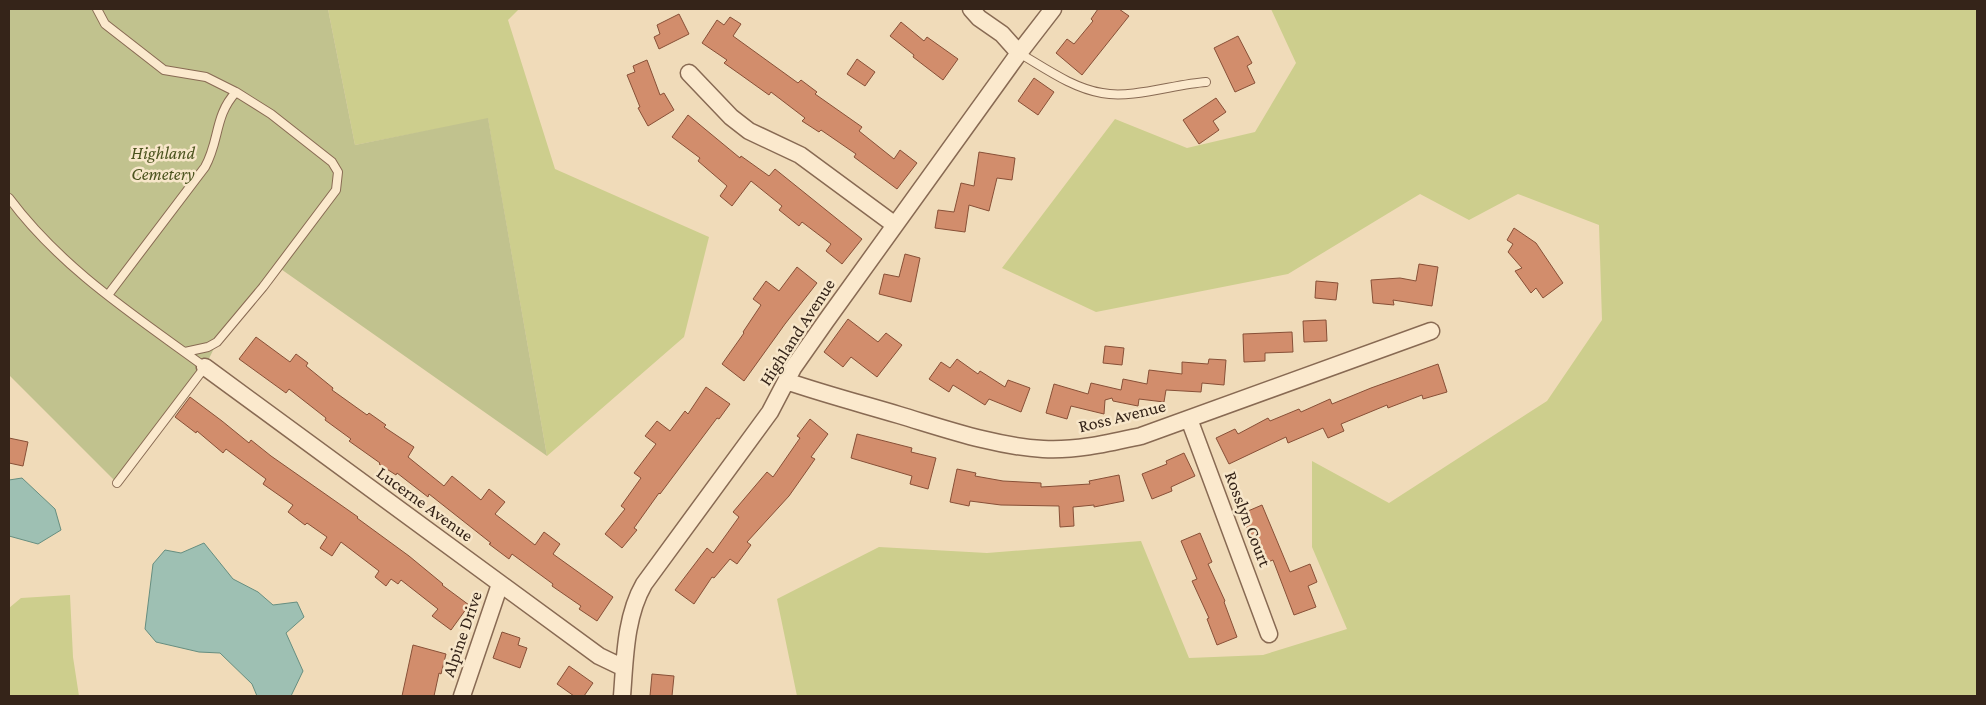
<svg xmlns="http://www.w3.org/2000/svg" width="1986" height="705" viewBox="0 0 1986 705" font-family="'Crimson Pro',serif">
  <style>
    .green { fill: #cdce8d }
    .cemetery { fill: #c1c28e }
    .water { fill: #9ec0b3; stroke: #668e80 }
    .building { fill: #d28d6c; stroke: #885037 }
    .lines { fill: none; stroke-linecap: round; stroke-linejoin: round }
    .lane-casing { stroke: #886a53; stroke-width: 10 }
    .street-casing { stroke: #886a53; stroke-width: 19 }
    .lane { stroke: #fbe9cd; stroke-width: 8 }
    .street { stroke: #fbe9cd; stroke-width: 16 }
    .labels { text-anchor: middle; stroke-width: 5; stroke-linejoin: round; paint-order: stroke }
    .park-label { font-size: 18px; font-style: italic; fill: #4b531e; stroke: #f7e6c9 }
    .street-label { font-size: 18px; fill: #352419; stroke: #f7e6c9 }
  </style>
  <rect width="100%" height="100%" fill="#f0dbb9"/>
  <path class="green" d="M328,9H519L508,20L555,169L709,237L684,337L547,456L488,119L355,145Z
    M1271,9H1977V696H797L777,599L879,547L987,553L1141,541L1189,658L1263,655L1347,629L1312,547V461L1389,503L1547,401L1602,320L1599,225L1518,194L1469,220L1420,194L1288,274L1096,312L1002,268L1115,119L1187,148L1255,132L1296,63Z
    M70,595L73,657L79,696H9V608L21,598Z"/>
  <path class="cemetery" d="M9,9H328L355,145L488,118L547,456L278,267L217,342L205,367L117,483L9,375Z"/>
  <path class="water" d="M22,478L55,509L61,530L38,544L9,536V480Z
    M204,543L233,579L258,592L273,605L297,602L304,617L286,633L303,671L291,696H257L252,684L220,653L199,652L156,642L145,629L153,564L165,550L181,553Z"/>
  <path class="building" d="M1098,9H1119L1129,16L1082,75L1056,53L1067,39L1074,44L1093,21L1091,19Z
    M679,14L689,34L659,49L654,37L660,34L657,25Z
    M730,17L741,24L733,36L798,83L801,80L817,92L815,94L862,127L859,131L894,159L900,150L917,163L897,189L854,157L856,154L821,130L819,132L802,121L805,118L771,92L769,95L741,75L724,63L727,60L702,43L717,20L724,25Z
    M901,22L924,41L927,37L958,59L943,80L913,57L914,55L890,36Z
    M1238,36L1252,63L1247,66L1255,83L1235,92L1214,48Z
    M857,59L875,72L865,86L847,74Z
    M647,60L660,95L664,93L674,110L648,126L638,108L640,107L627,75L635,72L633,66Z
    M1034,78L1054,92L1038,115L1018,101Z
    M1216,98L1226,112L1213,121L1219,130L1199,144L1183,120Z
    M688,115L740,158L741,156L769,176L775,169L862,239L842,264L826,251L831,244L802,222L799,226L779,210L782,206L751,181L732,206L720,196L727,186L698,161L700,158L672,137Z
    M979,152L1015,158L1012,180L997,178L989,211L969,205L965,232L935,228L938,210L954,212L961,183L974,186Z
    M1514,228L1536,243L1563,283L1543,298L1536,288L1531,293L1515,271L1522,268L1508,252L1513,244L1507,240Z
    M905,254L920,258L911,302L879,294L884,274L899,277Z
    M1419,264L1438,267L1432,306L1393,300L1394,305L1373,303L1371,280L1400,278L1416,281Z
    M797,267L817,283L785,324L744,381L722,364L744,333L743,332L761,305L753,299L766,281L779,291Z
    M1316,281L1338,283L1336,300L1315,298Z
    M848,319L878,342L886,333L902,345L877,377L851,357L843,367L824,352Z
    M1326,320L1327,341L1304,342L1303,321Z
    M1292,332L1293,352L1265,353V361L1244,362L1243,334Z
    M256,337L290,362L296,354L308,363L306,366L333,388L332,390L367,415L369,413L386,425L384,427L414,447L408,457L444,486L452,476L481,500L489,489L505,502L495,514L535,545L544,532L560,544L553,554L613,597L597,621L579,609L581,606L552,586L553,584L512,554L509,559L489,544L491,543L429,494L428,497L397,473L396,475L379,464L380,463L349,441L351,439L325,420L326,418L289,389L286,393L239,359Z
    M1105,346L1124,348L1122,365L1103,363Z
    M957,359L978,374L980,371L1005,387L1008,380L1030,388L1021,412L989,399L985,405L953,385L949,392L929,379L941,362L950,368Z
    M1209,359L1226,360L1224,385L1202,383L1201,392L1166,390L1164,402L1139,399L1138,406L1113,401L1112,398L1105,400L1104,414L1071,406L1067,419L1046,413L1054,384L1088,394L1091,383L1121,390L1123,379L1147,384L1149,370L1182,374V362L1208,364Z
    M1438,364L1447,392L1423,399L1422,395L1388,408L1387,405L1341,424L1344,431L1328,438L1323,428L1288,443L1286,437L1229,464L1216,438L1235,429L1238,434L1268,418L1270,421L1299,409L1301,412L1330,399L1332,404L1371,388Z
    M706,387L730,404L719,419L717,418L660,494L659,493L634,528L637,530L622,548L605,534L625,509L621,506L641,478L634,473L656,444L645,436L657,421L670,431L685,411L688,414Z
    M190,397L222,421L249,443L251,440L271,456L358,517L357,518L409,556L443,584L442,585L469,605L451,630L432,616L438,609L401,580L398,584L391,579L386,586L375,577L379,571L341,542L332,556L320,548L327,537L307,523L305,525L288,512L293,505L263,484L266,479L226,449L223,453L197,431L196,433L175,417Z
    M810,419L828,434L811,457L815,459L789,496L747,542L751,545L737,564L730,559L714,578L712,577L694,604L675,590L707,548L713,553L739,517L733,512L767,472L773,477L800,438L797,436Z
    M857,434L912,448L911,452L936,458L928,489L910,484L912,476L851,458Z
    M9,438L28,442L23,466L9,463Z
    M1184,453L1195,476L1171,487L1172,491L1152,499L1142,474L1167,464L1166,461Z
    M957,469L976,473L975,476L1003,481L1041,483V487L1090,484L1089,481L1119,475L1124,501L1094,507V505L1073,507L1074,526L1060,527L1059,506L1001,505L970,501L969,506L950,502Z
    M1262,505L1290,572L1310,564L1317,582L1308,586L1316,607L1294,615L1273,560L1263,564L1241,514Z
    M1200,533L1212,562L1208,564L1225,601L1224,602L1237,637L1217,645L1207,619L1209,618L1192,581L1197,579L1181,541Z
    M502,632L520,638L518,645L527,648L520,668L493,658Z
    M413,645L446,654L441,674L439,673L434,696H402Z
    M569,666L593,683L584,696H574L557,684Z
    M652,674L674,676L672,696H650Z"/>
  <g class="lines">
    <g class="lane-casing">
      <path id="lane" d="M97,9L105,24L164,70L206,77L236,92
        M1019,53C1045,68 1072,88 1102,93C1132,99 1175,84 1206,82
        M9,198C62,269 134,315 205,367L117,483
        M108,295L205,167C220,140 214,116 236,92L271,114L332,162L338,172L336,190L263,287L217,342L208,347L185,352"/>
    </g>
    <g class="street-casing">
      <path id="street" d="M971,9L979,18L1002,34L1019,53
        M689,73L731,117L749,131L800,155L895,225
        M205,367L599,656L624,668
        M786,381C824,394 862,404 899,415C946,429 994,446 1043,449C1076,451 1109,443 1141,436L1431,331
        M1189,419L1269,634
        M462,696L500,584
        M622,696C625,659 625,617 644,584L770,412L793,368L826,321L1019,53L1053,9"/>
    </g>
    <use href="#lane" class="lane"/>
    <use href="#street" class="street"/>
  </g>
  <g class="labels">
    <g class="park-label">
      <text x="163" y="159">Highland<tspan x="163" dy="21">Cemetery</tspan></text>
    </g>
    <g class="street-label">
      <text transform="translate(797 332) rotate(-57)" y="6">Highland Avenue</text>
      <text transform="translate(1122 416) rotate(-14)" y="6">Ross Avenue</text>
      <text transform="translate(425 504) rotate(36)" y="6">Lucerne Avenue</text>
      <text transform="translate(1248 519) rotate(69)" y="6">Rosslyn Court</text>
      <text transform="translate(462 634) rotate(-71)" y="6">Alpine Drive</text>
    </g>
  </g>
  <rect width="1986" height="705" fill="none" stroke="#352419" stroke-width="20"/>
</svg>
